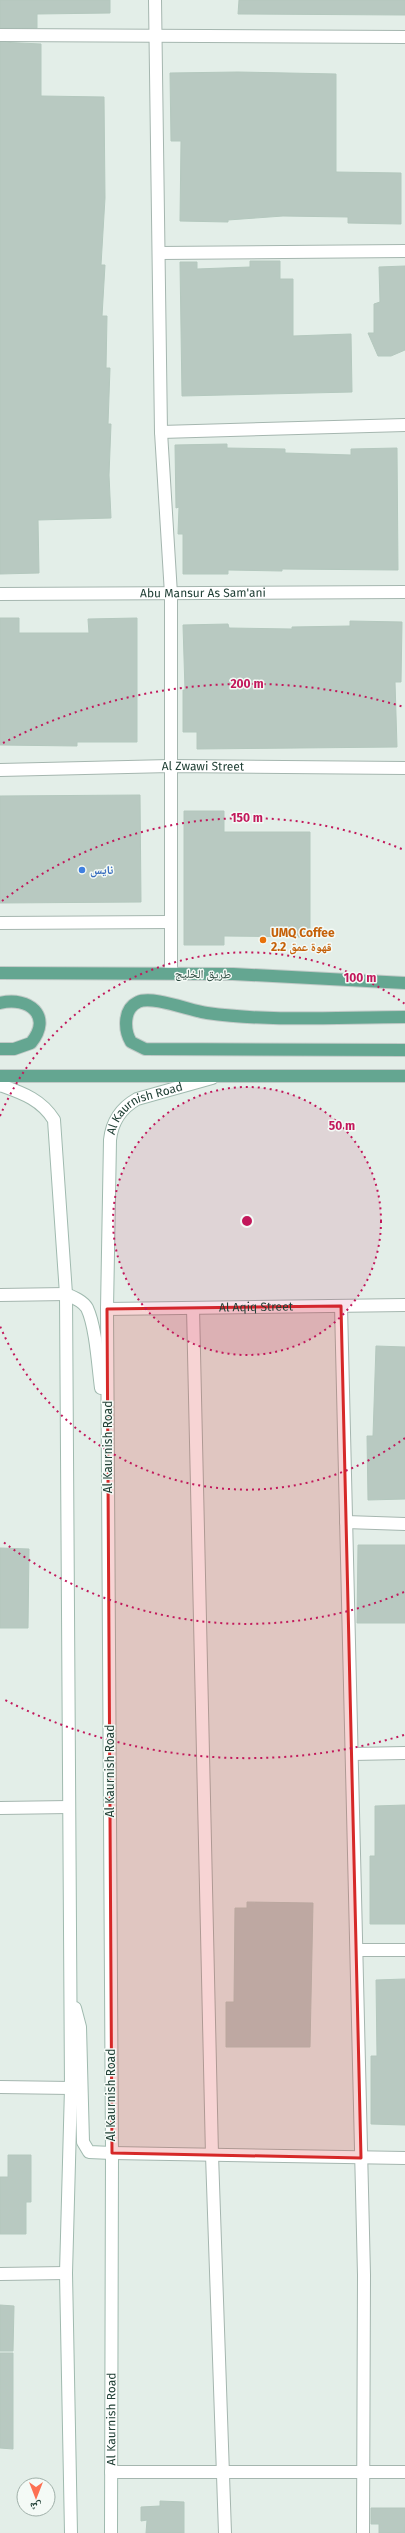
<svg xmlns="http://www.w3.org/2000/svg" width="405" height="2533" viewBox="0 0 405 2533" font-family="'Fira Sans','Noto Naskh Arabic',sans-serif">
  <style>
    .building { fill: #b8c9c1; stroke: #b4c8be }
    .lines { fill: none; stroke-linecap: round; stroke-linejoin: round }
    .street-casing { stroke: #a5b6af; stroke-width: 14 }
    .secondary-casing { stroke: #a0baaf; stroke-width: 14 }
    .primary-casing { stroke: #c1cac7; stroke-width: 14 }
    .street { stroke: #fff; stroke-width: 12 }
    .secondary { stroke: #fff; stroke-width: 12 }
    .primary { stroke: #64a691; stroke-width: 12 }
    .marked { fill: #d62828; fill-opacity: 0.2; stroke: #d62828; stroke-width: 3; stroke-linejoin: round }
    .ring { fill: none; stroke: #c2185b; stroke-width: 2; stroke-dasharray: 2 4 }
    .shop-dot { fill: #3f7fe0; stroke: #f4faf6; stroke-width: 1.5 }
    .food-dot { fill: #e8710a; stroke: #f4faf6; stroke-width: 1.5 }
    .labels { text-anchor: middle; stroke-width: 3; stroke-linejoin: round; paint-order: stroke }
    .street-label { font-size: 12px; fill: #214036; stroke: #f4faf6 }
    .shop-label { font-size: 12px; font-weight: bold; fill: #366cbe; stroke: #f4faf6; text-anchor: start }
    .food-label { font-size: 12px; font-weight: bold; fill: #c56008; stroke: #f4faf6; text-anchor: start }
    .centre { fill: #c2185b; stroke: #f4faf6; stroke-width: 2 }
    .ring-label { font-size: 12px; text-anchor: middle; font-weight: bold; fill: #c2185b; stroke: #f4faf6; stroke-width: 3; stroke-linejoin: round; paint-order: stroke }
  </style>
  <rect width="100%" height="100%" fill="#e3eee8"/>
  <path class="building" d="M0,0H110V13L37,14V28H0Z
    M239,0H405V15L238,14Z
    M0,42L41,44V96L104,97L105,198L101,265H105L102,316H107L106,368H110L108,424H111L109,475L111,518L38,520L39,573L0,574Z
    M238,72L336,74V172L401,173V224L348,223V217L283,216L228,220V222L180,221L181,141H171L170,73Z
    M250,261H280V279H293V336L351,334L352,392L182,396L180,262H197V269L250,267Z
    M405,266V350L391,356H378L368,333H374V304L380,302L379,267Z
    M227,444V448L285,449V453L351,455V449L397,448L398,570L282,569V571L228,570V574H183V534H178L179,507L176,508L175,445Z
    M0,618H19V633H89L88,619L137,618V742H77V746L0,745Z
    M350,621L402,622L401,682H395L397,747L197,749V732H183V690H185L183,625L228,624L229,628L292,629V627L350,626Z
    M140,795L141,902L0,903V796Z
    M184,811H224V832H310V937L224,936V945H184Z
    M376,1346L405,1347V1499L368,1500L367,1436H373Z
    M358,1545H405V1623H357Z
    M0,1548L29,1549L28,1628H0Z
    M405,1805V1924H370V1856H375V1806Z
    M247,1902L313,1903L310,2047H226V2002H234L235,1908H247Z
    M405,1979V2125L371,2124V2056H377L376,1980Z
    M8,2155H31V2202H26V2234H0V2177H8Z
    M0,2305L14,2306L13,2351H0Z
    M0,2353H13V2449L0,2448Z
    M160,2501L184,2502V2533H146L147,2520L141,2521V2507L160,2506Z
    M371,2508H405V2533H379V2524H371Z"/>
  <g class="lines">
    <g class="street-casing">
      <g id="street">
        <path d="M155,0L161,432L171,594V973"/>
        <path d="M0,35L405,37"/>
        <path d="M159,253L405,251"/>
        <path d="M161,432L405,425"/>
        <path id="s1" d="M0,594L405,592"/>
        <path id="s2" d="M0,770L170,766L405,768"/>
        <path d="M0,923L170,922"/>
        <path d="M0,1295L66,1294"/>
        <path d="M341,1306L364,2275L363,2533"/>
        <path d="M193,1308L212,2155L225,2533"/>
        <path id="s3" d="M107,1309L405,1305"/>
        <path d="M346,1522L405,1524"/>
        <path d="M352,1754L405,1753"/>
        <path d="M0,1808L69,1807"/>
        <path d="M357,1950H405"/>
        <path d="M0,2087L71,2088"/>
        <path d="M112,2153L405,2158"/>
        <path d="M0,2274L66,2273"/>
        <path d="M111,2472H405"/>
      </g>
    </g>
    <g class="secondary-casing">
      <g id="secondary">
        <path d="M0,1085C22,1093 41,1099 54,1120L66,1294L71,2088L66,2273L71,2533"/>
        <path d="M66,1294C73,1297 83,1301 87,1308C96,1327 98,1366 101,1388"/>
        <path d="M75,2008L80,2027L83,2142L89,2152L112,2153"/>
        <path id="s4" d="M111,2533L112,2153L107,1309L110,1140C112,1121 121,1108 137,1099L212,1078"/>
      </g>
    </g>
    <g class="primary-casing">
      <path id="primary" d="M0,973L233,974L405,983
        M0,1003C29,996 53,1016 31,1043L14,1049H0
        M405,1017C340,1017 272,1022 207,1013C191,1011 152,995 138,1002C123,1009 124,1030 131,1042L145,1049L405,1050
        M0,1076H405"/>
    </g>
    <use href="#street" class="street"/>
    <use href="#secondary" class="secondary"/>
    <use href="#primary" class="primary"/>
  </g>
  <path class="marked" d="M341,1306L361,2158L112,2153L107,1309Z"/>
  <circle cx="247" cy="1221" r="134" fill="#c2185b" fill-opacity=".12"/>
  <g class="ring">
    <circle cx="247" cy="1221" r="134"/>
    <path d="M405 1438A268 268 0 0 1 0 1326M0 1116A268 268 0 0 1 405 1004"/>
    <path d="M404 1592A403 403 0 0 1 2 1541M2 901A403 403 0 0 1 404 850"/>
    <path d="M404 1735A537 537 0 0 1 3 1699M3 743A537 537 0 0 1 404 707"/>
  </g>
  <circle class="shop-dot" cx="82" cy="870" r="4"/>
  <circle class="food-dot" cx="263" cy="940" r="4"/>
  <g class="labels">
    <g class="street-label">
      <text dy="4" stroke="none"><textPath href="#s1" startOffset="203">Abu Mansur As Sam'ani</textPath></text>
      <text dy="4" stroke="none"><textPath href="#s2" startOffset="203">Al Zwawi Street</textPath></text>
      <text transform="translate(203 974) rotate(1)" y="4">طريق الخليج</text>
      <text dy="4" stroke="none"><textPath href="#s4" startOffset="1445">Al Kaurnish Road</textPath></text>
      <text dy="4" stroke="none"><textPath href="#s3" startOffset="149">Al Aqiq Street</textPath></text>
      <text transform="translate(108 1447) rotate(-90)" y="4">Al Kaurnish Road</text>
      <text transform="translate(110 1771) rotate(-90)" y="4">Al Kaurnish Road</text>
      <text transform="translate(111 2095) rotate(-90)" y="4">Al Kaurnish Road</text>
      <text dy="4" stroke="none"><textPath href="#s4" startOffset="114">Al Kaurnish Road</textPath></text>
    </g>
    <g class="shop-label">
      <text x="90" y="874">نايس</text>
    </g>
    <g class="food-label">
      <text x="271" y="937">UMQ Coffee<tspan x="271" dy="14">2.2 قهوة عمق</tspan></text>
    </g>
  </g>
  <circle cx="247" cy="1221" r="6" class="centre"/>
  <g class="ring-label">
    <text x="247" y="688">200 m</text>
    <text x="247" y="822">150 m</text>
    <text x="360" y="982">100 m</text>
    <text x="342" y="1130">50 m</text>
  </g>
  <g transform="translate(36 2497) rotate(180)"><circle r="19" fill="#f4faf6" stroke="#a0b0a9"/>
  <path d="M0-3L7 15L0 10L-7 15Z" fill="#fc7052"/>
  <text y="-6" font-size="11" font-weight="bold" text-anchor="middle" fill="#214036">ش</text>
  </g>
</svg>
